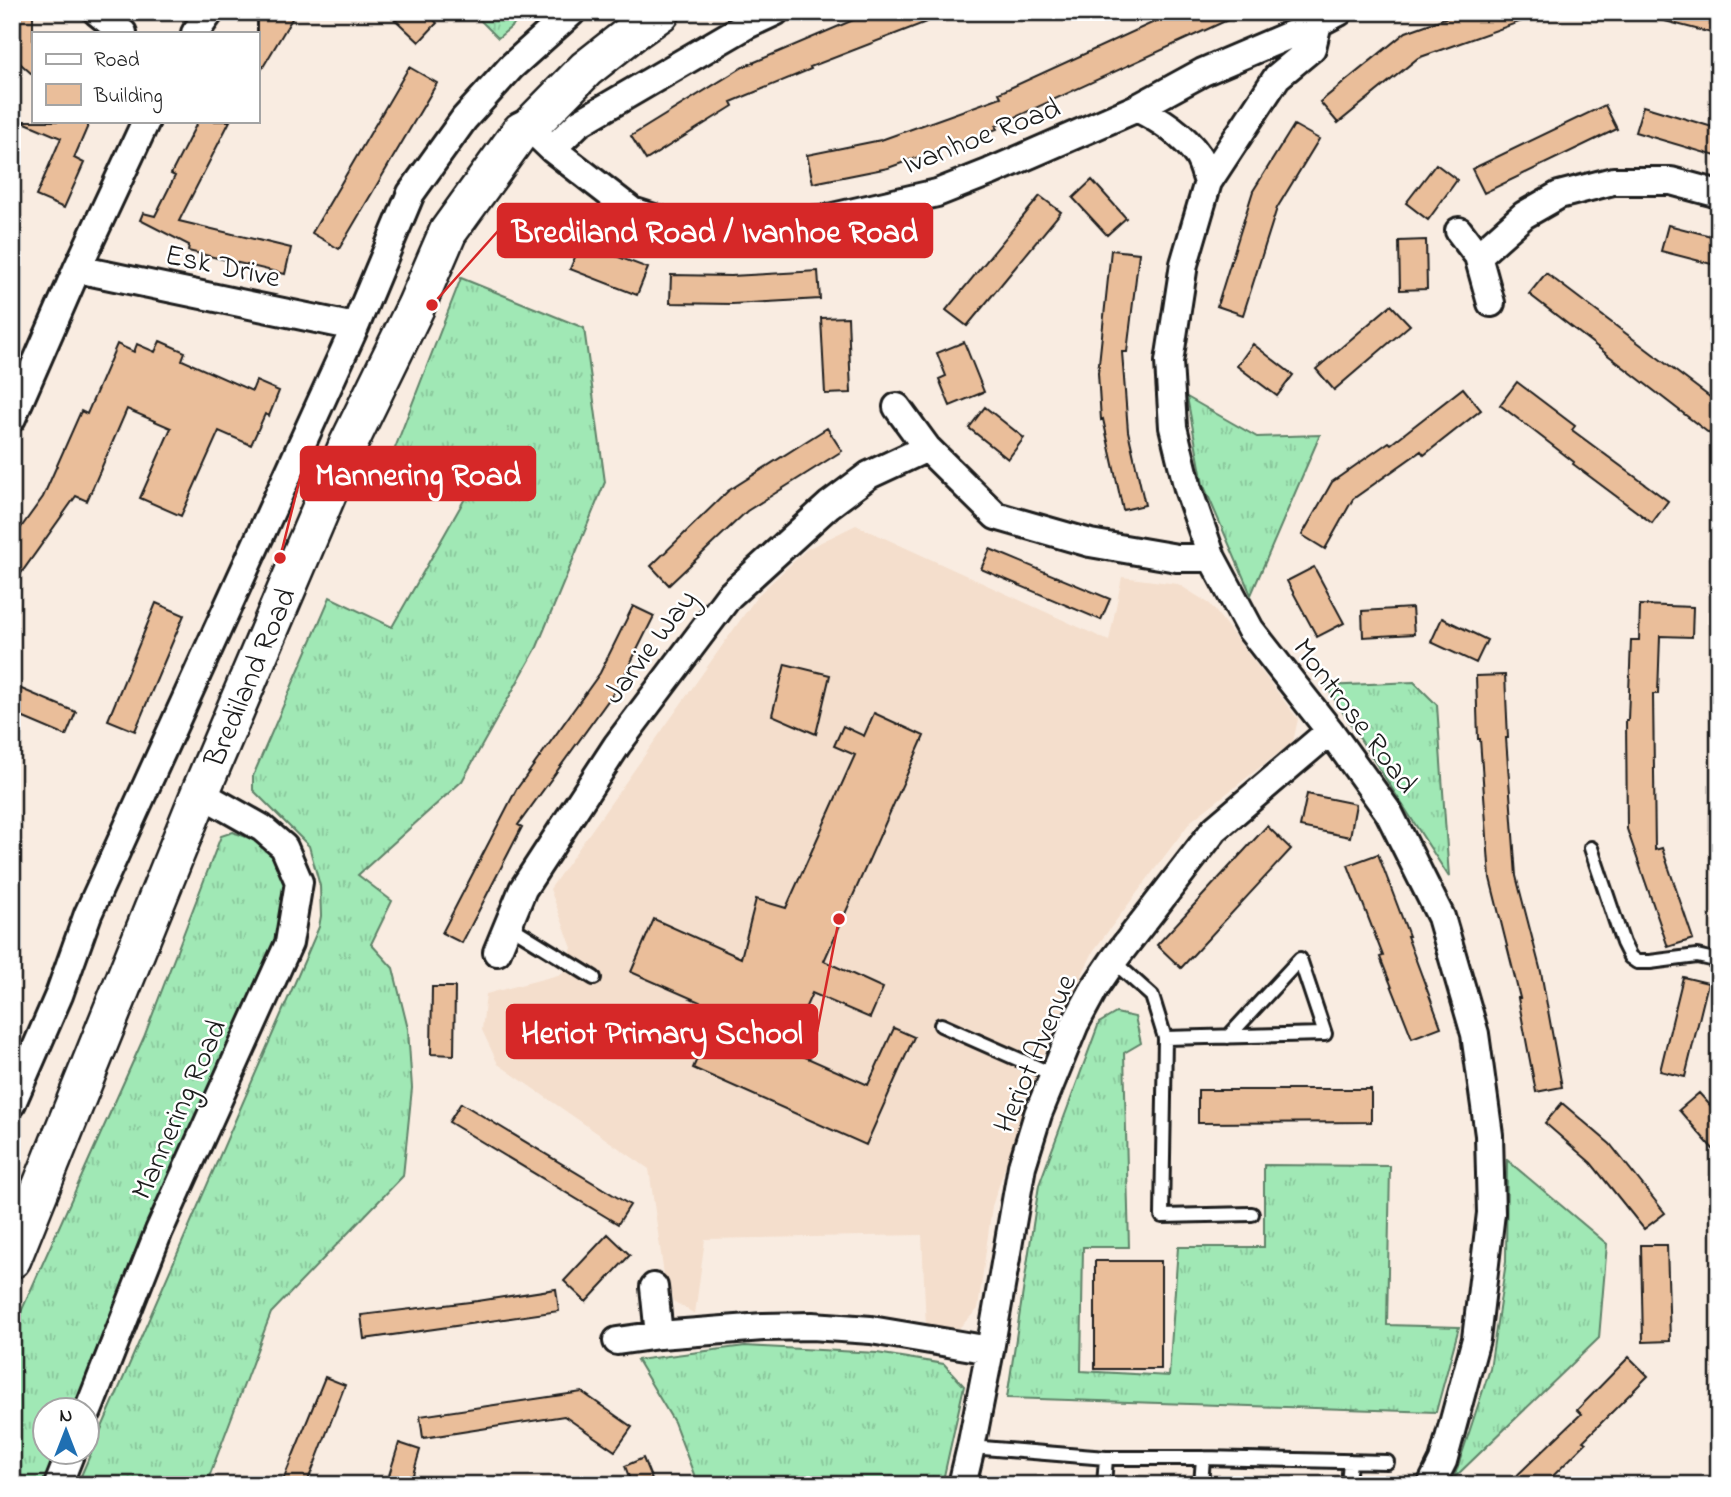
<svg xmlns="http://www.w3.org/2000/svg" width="1731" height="1497" viewBox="0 0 1731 1497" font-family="'Indie Flower',sans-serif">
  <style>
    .built { fill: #f4decc }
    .grass { fill: url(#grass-tufts); stroke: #5e8268; stroke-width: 2 }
    .building { fill: #eabe9a; stroke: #1c1c1c; stroke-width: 2 }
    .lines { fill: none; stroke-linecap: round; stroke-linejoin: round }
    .lane-casing { stroke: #1c1c1c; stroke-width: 18 }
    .street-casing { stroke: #1c1c1c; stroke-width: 32 }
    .secondary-casing { stroke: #1c1c1c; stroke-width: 42 }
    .lane { stroke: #fff; stroke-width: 12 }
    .street { stroke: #fff; stroke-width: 26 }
    .secondary { stroke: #fff; stroke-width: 37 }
    .labels { text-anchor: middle; stroke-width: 5; stroke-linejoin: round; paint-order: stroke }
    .street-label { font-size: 30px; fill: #1c1c1c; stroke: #fff }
    .leader { fill: none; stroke: #d62828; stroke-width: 2.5 }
    .callout-dot { fill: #d62828; stroke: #fff; stroke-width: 2.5 }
    .callout { fill: #d62828; stroke: #d62828; stroke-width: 2.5 }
    .callout-label { font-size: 32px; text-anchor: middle; font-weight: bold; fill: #fff }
  </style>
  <defs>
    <pattern id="grass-tufts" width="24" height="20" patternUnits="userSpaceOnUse" patternTransform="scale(1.75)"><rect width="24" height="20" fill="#a0e8b5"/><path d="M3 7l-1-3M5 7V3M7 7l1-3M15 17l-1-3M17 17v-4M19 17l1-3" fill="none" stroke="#89c69b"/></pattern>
  </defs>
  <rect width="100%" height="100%" fill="#f9ece1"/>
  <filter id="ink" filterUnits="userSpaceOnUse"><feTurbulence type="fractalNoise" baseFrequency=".0143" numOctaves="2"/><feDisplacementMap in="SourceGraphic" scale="14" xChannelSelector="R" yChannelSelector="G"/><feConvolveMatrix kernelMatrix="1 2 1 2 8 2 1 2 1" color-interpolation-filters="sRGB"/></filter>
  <g filter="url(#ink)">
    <path class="built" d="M856,525L1109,641L1122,577L1178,584L1210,604L1298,719L1293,742L1191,821L1094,950L1043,1055L992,1206L978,1309L959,1328H926L922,1235L705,1239L695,1314L673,1301L664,1275L649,1169L498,1064L482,1030L486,994L562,974L572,948L550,889L758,595L807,549Z"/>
    <path class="grass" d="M472,12H529L498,38Z
      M461,278L584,328L605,482L537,647L462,781L358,875L392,901L371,944L393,968L408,1029L412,1088L403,1176L271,1313L206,1485H77L319,927L321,916L320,886L309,846L253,790V776L330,597L392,627L467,495L392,456Z
      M1187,397L1257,437L1320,435L1251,595L1203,484Z
      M1414,682L1437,705L1449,877L1326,686Z
      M233,832L270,846L288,879L284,930L79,1409L46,1410V1452H62L47,1485H12V1332L144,1037L221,836Z
      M1116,1013L1135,1017L1141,1043L1124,1053L1129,1247H1083L1081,1371L1169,1376L1178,1247H1264V1165L1390,1166L1387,1325L1459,1327L1436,1412L1007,1398L1039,1185L1099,1023Z
      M1507,1160L1607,1244L1599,1338L1454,1478L1490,1369L1506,1262Z
      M745,1346L877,1353L944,1364L964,1386L942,1485H698L674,1422L637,1360Z"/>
    <path class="building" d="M12,12H33V75L12,56Z
      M257,12H296L257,77Z
      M387,12H426L437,23L419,42Z
      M872,12H946L947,14L810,67L811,69L731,102L733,106L646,160L631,136L743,67Z
      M1176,12H1245L996,126L997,129L888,168L813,183L807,155L881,140L1001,97L999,93Z
      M1462,12H1539V15L1418,58L1338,123L1320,102L1406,32Z
      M1658,12H1719V35L1657,19Z
      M409,67L437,83L339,249L312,233Z
      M1605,105L1617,129L1484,193L1472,169Z
      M1643,106L1719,129V157L1635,132Z
      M21,121H90L74,158L84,163L64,208L36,196L61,138Z
      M198,121H230L179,221L291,248L285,274L188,251L189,245L140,220L143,213L155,216L175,176L171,174Z
      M1294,125L1319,139L1277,208L1243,315L1217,306L1253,191Z
      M1436,164L1457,180L1428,220L1406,203Z
      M1092,180L1126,218L1107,235L1073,198Z
      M1040,196L1061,212L967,326L946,310Z
      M1668,225L1719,238V266L1661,251Z
      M1426,240L1427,289L1400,290L1399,241Z
      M581,243L648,268L637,295L570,269Z
      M1111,250L1139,253L1127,352H1122L1128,431L1145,505L1123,510L1103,419L1101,420L1098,373Z
      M818,271L820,299L732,304L670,303L671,275L731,276Z
      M1546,273L1719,404V441L1529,294Z
      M1391,305L1410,325L1334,390L1316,369Z
      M848,317L851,393L825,394L821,318Z
      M160,341L185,352L182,360L252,391L256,381L279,391L269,416L265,414L251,445L219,431L181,516L140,498L171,428L127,409L87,501L76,496L12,586V540L43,497L81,411L87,414L117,344L134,352L137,344L155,352Z
      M964,342L984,392L950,406L939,379L946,376L937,353Z
      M1253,344L1293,375L1277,396L1237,366Z
      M1517,382L1575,426L1572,430L1668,501L1652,523L1573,464L1574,462L1500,405Z
      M1463,388L1481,410L1424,455L1421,451L1353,499L1325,549L1302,535L1332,482L1389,442L1391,444Z
      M985,407L1024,438L1008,459L969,428Z
      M827,428L842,451L747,511L669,585L651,566L728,491Z
      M990,549L1110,599L1101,620L981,569Z
      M1314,567L1344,623L1317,637L1287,581Z
      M156,603L184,615L135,731L108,720Z
      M1640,605L1693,607L1692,637L1660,636L1658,694H1653L1655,850L1662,848L1693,939L1668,947L1627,829L1626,720H1628L1631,640H1639Z
      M633,606L654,616L620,684L518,825L522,827L462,943L442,933L516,790L600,673Z
      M1412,608L1414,634L1363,637L1362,611Z
      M1442,618L1487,640L1476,663L1431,642Z
      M785,664L830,675L816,734L772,715Z
      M1505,675L1508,738H1506L1516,876L1541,972L1562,1087L1536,1092L1518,998H1520L1490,878L1480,739H1478L1476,676Z
      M12,685L76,712L66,736L12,713Z
      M874,713L924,736L824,961L883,988L870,1018L812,993L787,1049L868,1085L894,1028L914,1037L866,1145L693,1068L718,1010L631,972L654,919L741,958L756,899L786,908L855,755L834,746L843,726L864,736Z
      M1307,794L1356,804L1350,837L1300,827Z
      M1267,826L1291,849L1181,968L1157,945Z
      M1378,854L1409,936H1407L1441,1027L1412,1038L1380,957L1383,956L1348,865Z
      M1683,977L1708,983L1685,1077L1660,1071Z
      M432,987H455L454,1055L431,1054Z
      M1287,1089H1371V1122L1198,1123V1090H1287Z
      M1699,1093L1719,1115V1156L1679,1110Z
      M461,1103L630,1205L618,1224L449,1122Z
      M1562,1103L1610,1144L1665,1213L1644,1229L1591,1163L1545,1123Z
      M608,1234L630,1255L586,1302L564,1281Z
      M1641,1245H1667L1670,1341L1643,1342Z
      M1095,1261H1161V1369H1095Z
      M556,1289L559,1311L364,1339L361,1315L478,1301Z
      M1629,1357L1648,1376L1583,1441L1586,1443L1544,1485H1507L1581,1414L1577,1410Z
      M325,1377L345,1385L315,1463L306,1485H281Z
      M582,1392L632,1427L615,1451L564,1416L423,1438L420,1416Z
      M399,1443L420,1450L410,1485H386Z
      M643,1458L654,1485H632L625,1466Z"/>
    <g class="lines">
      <g class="lane-casing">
        <path id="lane" d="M1591,848L1623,943L1630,957L1637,962H1650L1697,956L1719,961
          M508,925L594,978
          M1113,961L1152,996L1165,1038L1162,1216L1252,1214
          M941,1025L1054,1075
          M1165,1038L1325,1034L1300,959L1228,1037
          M971,1447L1106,1458H1203L1387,1462
          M1104,1485L1106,1458
          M1201,1485L1203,1458
          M1348,1485L1350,1461"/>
      </g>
      <g class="street-casing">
        <path id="street" d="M97,12L123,33
          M1318,23L1312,48L1277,77L1208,182L1184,264L1169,362L1173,427L1188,489L1212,558L1250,629L1330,731L1389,813L1441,917L1475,1034L1489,1135L1491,1213L1476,1339L1443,1461L1431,1485
          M195,33L210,12
          M1137,108C1161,120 1183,134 1198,156C1203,164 1205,174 1208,182
          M529,127L552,149L632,211L676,225L739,226L824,219L937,193L990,172L1137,108L1203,72L1318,23L1339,12
          M552,149L579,123L747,25L775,12
          M1459,231L1478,256L1491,303
          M1478,256L1524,215L1559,195L1613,181H1671L1719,194
          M77,269L355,327
          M897,407L927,448L996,516L1090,543L1177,558H1212
          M12,418L77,269L146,121
          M497,952L523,889L617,745L729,596L829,505L869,475L927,448
          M12,1103L59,995L88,914L355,327L411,193L464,119L512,66L572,12
          M654,1287L659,1335
          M617,1341L659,1335L763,1327L812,1326L871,1330L990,1350
          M88,1411L159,1231L289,943L299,882L284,847L262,828L200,793
          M58,1485L71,1452
          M962,1485L971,1447L990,1350L1022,1166L1038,1114L1075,1024L1094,989L1113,961L1215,829L1330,731"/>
      </g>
      <g class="secondary-casing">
        <path id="secondary" d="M12,1259L200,793L348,445L416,306L448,232L521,131L529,127L586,69L633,32L661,12"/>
      </g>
      <use href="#lane" class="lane"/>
      <use href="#street" class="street"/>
      <use href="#secondary" class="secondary"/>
    </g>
  </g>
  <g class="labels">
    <g class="street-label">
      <text transform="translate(981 135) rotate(-21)" y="10">Ivanhoe Road</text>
      <text transform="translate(223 265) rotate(12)" y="10">Esk Drive</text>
      <text transform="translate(649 646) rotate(-53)" y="10">Jarvie Way</text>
      <text transform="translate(249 677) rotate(-67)" y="10">Brediland Road</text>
      <text transform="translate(1356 715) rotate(53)" y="10">Montrose Road</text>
      <text transform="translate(1034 1053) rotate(-67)" y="10">Heriot Avenue</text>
      <text transform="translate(178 1109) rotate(-66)" y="10">Mannering Road</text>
    </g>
  </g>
  <path class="leader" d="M432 305L498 231M280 558L301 474M839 919L817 1032"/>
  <g class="callout-dot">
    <circle cx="432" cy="305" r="7"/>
    <circle cx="280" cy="558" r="7"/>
    <circle cx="839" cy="919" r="7"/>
  </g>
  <g class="callout">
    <rect x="498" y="204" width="434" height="53" rx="7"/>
    <rect x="301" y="447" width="234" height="53" rx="7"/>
    <rect x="507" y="1005" width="310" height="53" rx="7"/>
  </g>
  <g class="callout-label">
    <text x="715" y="242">Brediland Road / Ivanhoe Road</text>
    <text x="418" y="485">Mannering Road</text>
    <text x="662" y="1043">Heriot Primary School</text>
  </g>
  <rect width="1731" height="1497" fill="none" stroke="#fff" stroke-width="42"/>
  <rect x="21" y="21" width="1689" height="1455" fill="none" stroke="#1c1c1c" stroke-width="2.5" filter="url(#ink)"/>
  <rect x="32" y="32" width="228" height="91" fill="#ffffff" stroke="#a4a4a4" stroke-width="2"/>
  <rect x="46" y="54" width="35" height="10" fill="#ffffff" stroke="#a4a4a4" stroke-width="2"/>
  <text x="94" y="66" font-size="21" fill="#1c1c1c">Road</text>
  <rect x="46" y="84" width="35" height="21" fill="#eabe9a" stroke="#a4a4a4" stroke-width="2"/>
  <text x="94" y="102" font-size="21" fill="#1c1c1c">Building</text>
  <g transform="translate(66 1431)"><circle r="33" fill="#ffffff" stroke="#a4a4a4" stroke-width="2"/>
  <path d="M0-5L12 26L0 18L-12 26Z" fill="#1f6fb2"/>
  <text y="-10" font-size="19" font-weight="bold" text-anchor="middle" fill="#1c1c1c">N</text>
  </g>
</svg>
